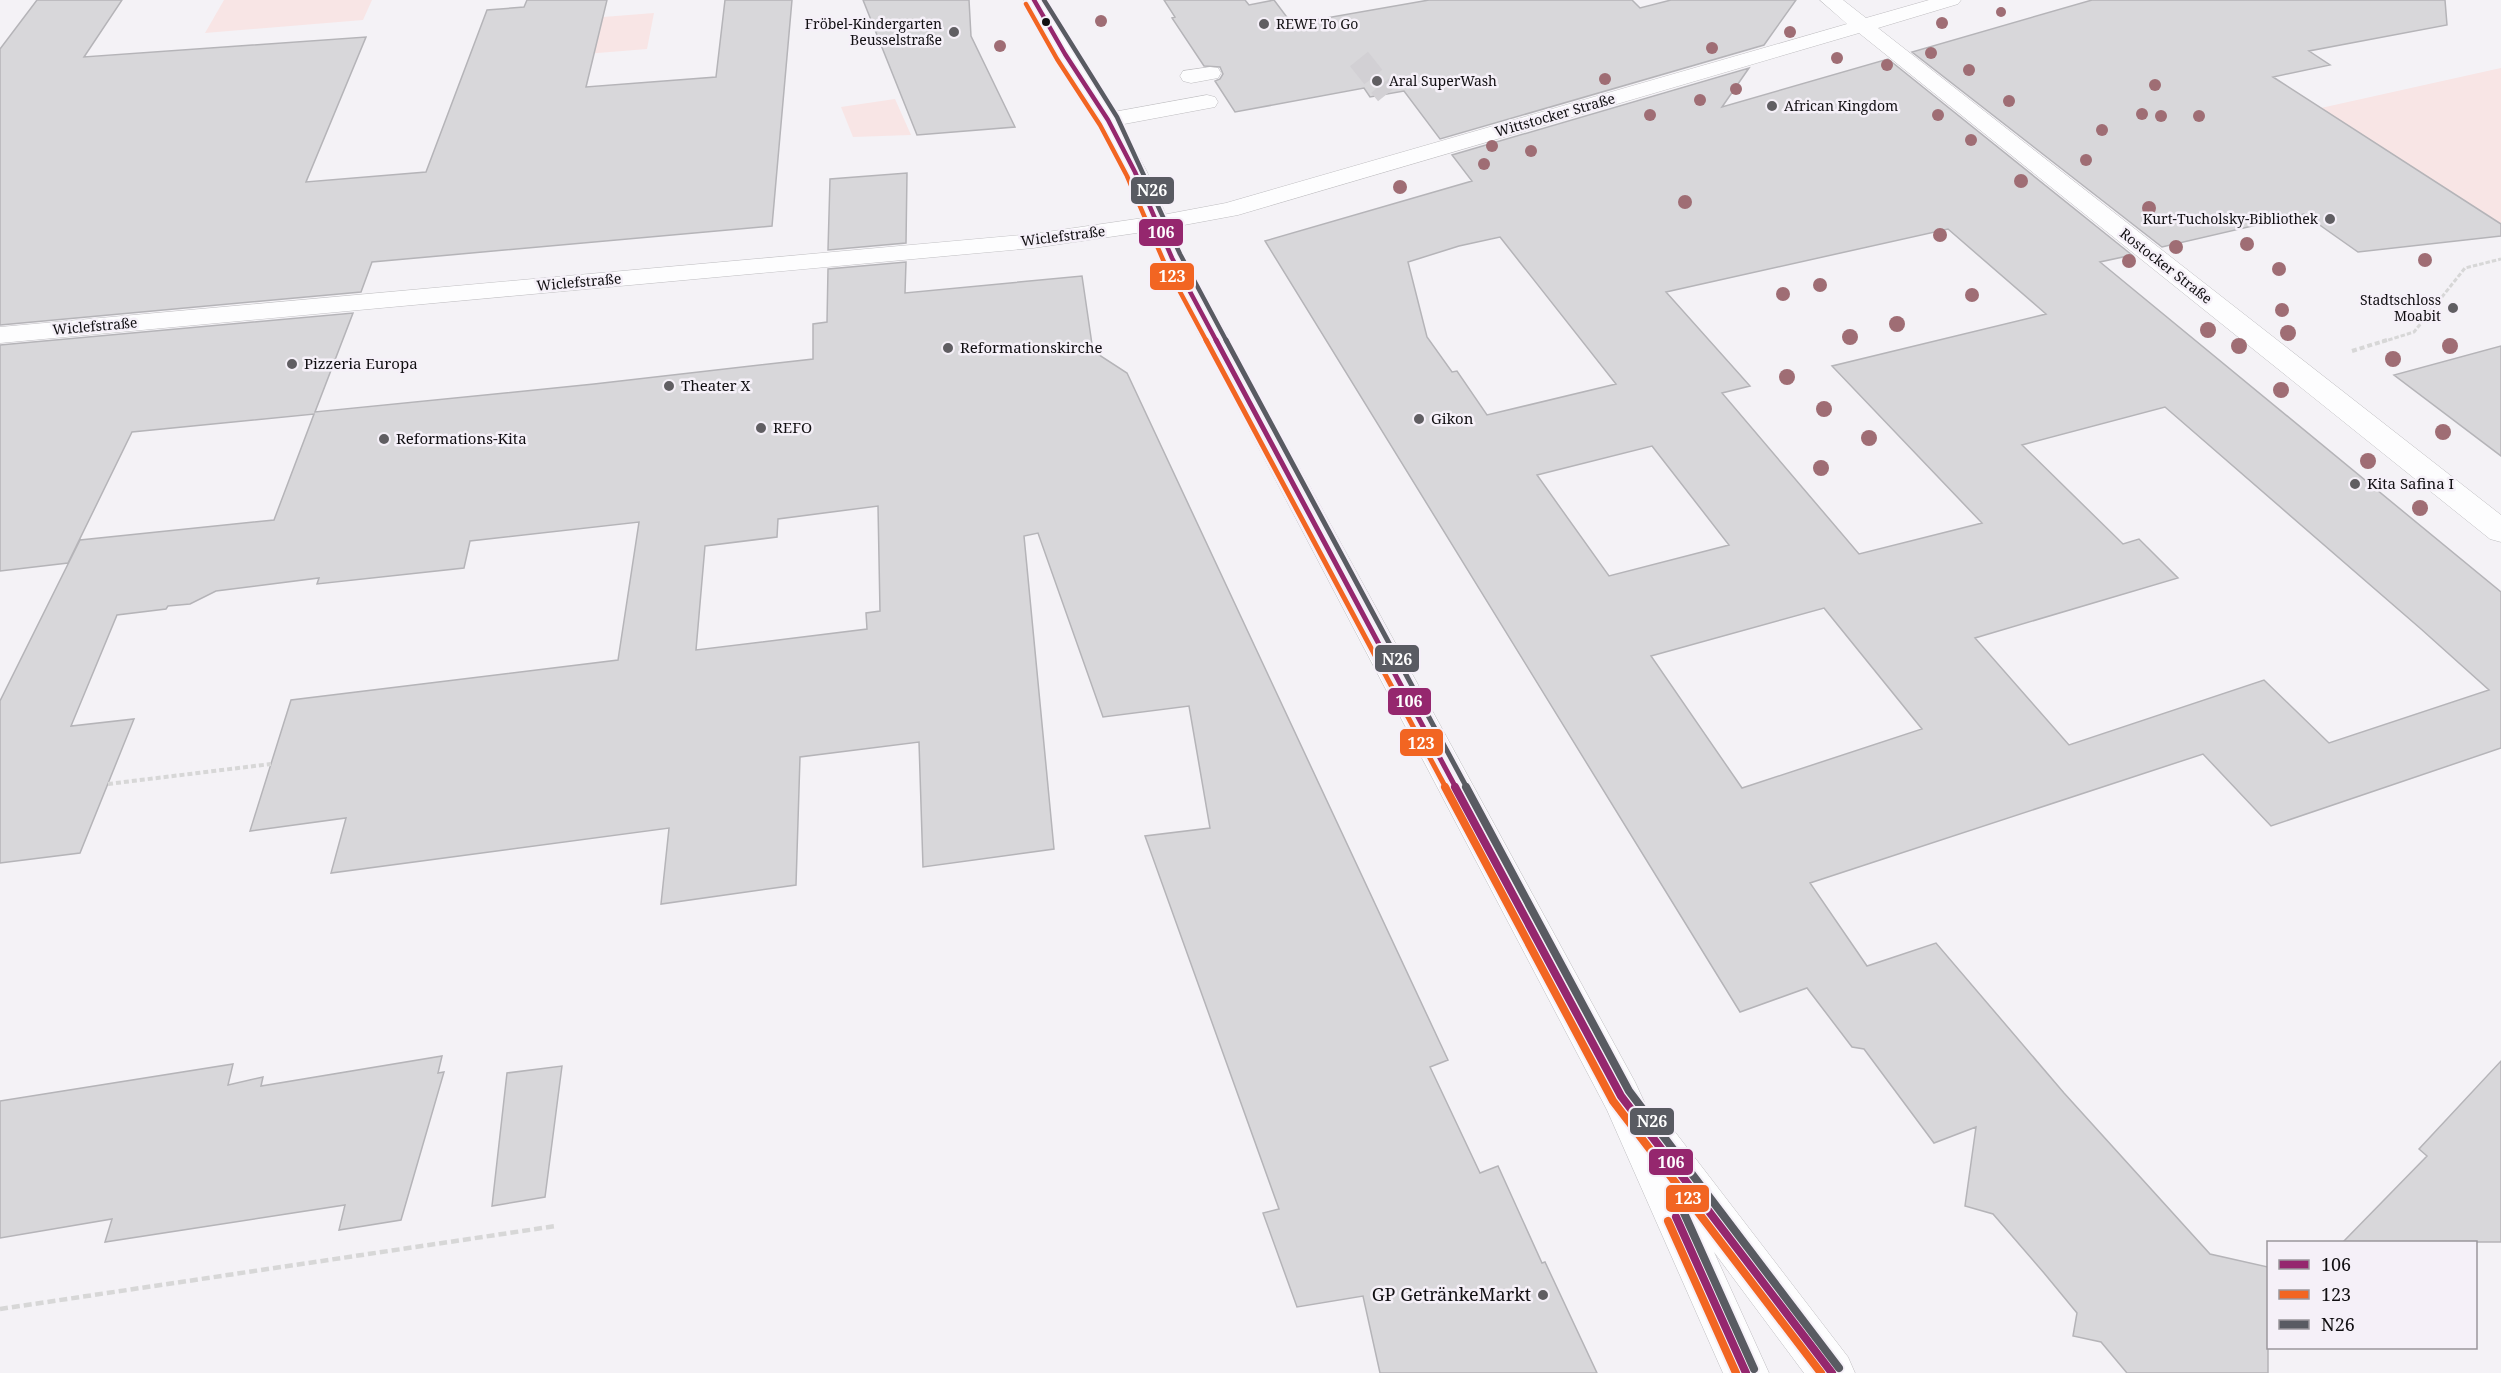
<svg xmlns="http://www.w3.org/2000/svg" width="2501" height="1373" viewBox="0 0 2501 1373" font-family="'Noto Serif',serif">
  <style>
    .green { fill: #f8e5e5 }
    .building { fill: #d8d7da; stroke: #b5b4b8; stroke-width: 1.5; fill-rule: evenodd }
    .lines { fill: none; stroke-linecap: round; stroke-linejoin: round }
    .minor-tunnel { stroke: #d2d0d4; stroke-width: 23; stroke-dasharray: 23 11; stroke-linecap: butt }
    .minor-casing { stroke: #bebdc0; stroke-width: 1 }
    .major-casing { stroke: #bebdc0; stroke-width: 1 }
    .path-far2 { stroke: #d7d7d7; stroke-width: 3; stroke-dasharray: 4.5 2; stroke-linecap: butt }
    .path-far1 { stroke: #d7d7d7; stroke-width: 4; stroke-dasharray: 5 3; stroke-linecap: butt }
    .path { stroke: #d7d7d7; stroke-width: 4.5; stroke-dasharray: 8 4; stroke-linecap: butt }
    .minor { fill: #fdfdfe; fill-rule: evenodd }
    .major { fill: #fdfdfe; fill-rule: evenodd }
    .bus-1-far2-casing { stroke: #f5f0f8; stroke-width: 8 }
    .bus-1-far1-casing { stroke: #f5f0f8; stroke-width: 10 }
    .bus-1-casing { stroke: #f5f0f8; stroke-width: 12 }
    .bus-2-far2-casing { stroke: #f5f0f8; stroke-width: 8 }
    .bus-2-far1-casing { stroke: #f5f0f8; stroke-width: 10 }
    .bus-2-casing { stroke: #f5f0f8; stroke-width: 12 }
    .bus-3-far2-casing { stroke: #f5f0f8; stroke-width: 8 }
    .bus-3-far1-casing { stroke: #f5f0f8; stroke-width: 10 }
    .bus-3-casing { stroke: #f5f0f8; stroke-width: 12 }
    .bus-1-far2 { stroke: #95276e; stroke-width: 4.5 }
    .bus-1-far1 { stroke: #95276e; stroke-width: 5 }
    .bus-1 { stroke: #95276e; stroke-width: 8 }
    .bus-2-far2 { stroke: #f26522; stroke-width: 4.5 }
    .bus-2-far1 { stroke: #f26522; stroke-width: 5 }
    .bus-2 { stroke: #f26522; stroke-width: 8 }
    .bus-3-far2 { stroke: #595b62; stroke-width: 4.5 }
    .bus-3-far1 { stroke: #595b62; stroke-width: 5 }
    .bus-3 { stroke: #595b62; stroke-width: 8 }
    .tree { fill: #9f6d74 }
    .bus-dot { fill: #110f12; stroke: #f5f0f8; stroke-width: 2 }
    .poi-dot { fill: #605e62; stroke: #f5f0f8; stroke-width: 2 }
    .labels { text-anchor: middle; stroke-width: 5; stroke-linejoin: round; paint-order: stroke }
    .far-poi-label { font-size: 14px; fill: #110f12; stroke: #f5f0f8; text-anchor: end }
    .far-street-label { font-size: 14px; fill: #110f12; stroke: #f5f0f8 }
    .poi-label { font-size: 15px; fill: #110f12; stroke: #f5f0f8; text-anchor: start }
    .near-poi-label { font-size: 18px; fill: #110f12; stroke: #f5f0f8; text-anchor: end }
    .line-badge { stroke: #f5f0f8; stroke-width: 2 }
    .badge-label { font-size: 16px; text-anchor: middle; font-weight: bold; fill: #fff }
  </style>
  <rect width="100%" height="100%" fill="#f4f2f6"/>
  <path class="green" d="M224,0H372L363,20L205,33Z
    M654,13L647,49L488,62L500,25Z
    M2501,68V233L2321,108Z
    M895,99L911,135L853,137L841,107Z"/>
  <path class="building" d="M37,0H122L84,57L366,37L306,182L426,172L487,10L524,7L527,0H607L586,87L716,77L725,0H792L772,226L372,262L361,292L0,325V49Z
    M863,0H969L971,36L1015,127L917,135Z
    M1164,0H1245L1249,5L1274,0L1292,24L1429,0H1632L1640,8L1671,0H1796L1764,45L1440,139L1404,91L1370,97L1364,88L1235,112L1215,81L1220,79L1223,74L1220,67L1204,66L1172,18L1175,17Z
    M2092,0H2445L2447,25L2309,51L2330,65L2273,77L2501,224V236L2358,252L2304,214L2162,247L1912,52Z
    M1888,59L2132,255L2100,262L2501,592V748L2271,826L2203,754L1810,883L1867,966L1936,943L2064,1093L2210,1254L2268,1267V1373H2127L2101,1342L2073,1336L2077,1313L2044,1273L1993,1214L1965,1206L1976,1127L1934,1143L1864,1049L1852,1047L1807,988L1740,1012L1265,241L1472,181L1452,155L1749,68L1722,107ZM1948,229L2046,314L1832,366L1982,523L1859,554L1722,393L1750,386L1666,292ZM1500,237L1616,384L1487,415L1457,371L1452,372L1427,337L1408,262L1459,246ZM2165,407L2421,629L2489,690L2329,743L2264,680L2069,745L1975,638L2178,578L2139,539L2123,544L2022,445ZM1652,446L1729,545L1609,576L1537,475ZM1824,608L1922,729L1742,788L1651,656Z
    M907,173L906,243L828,250L830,179Z
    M906,262L905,293L1082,276L1093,351L1127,373L1448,1060L1430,1067L1480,1173L1498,1166L1542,1263L1545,1262L1597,1373H1380L1363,1296L1297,1307L1263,1213L1279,1209L1145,836L1210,828L1189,706L1103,717L1038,533L1024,536L1054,849L923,867L919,742L800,757L796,885L661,904L669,828L331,873L346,818L250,831L291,700L618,660L639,522L470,541L464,568L317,584L319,578L216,591L190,604L168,606L166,609L117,615L71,726L134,719L80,853L0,863V701L80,540L274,520L314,414L132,432L68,563L0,571V345L353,313L315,412L594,384L813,359V324L827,322L828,269ZM878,506L880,611L866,613L867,629L696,650L705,546L777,537L778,519Z
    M2501,346V456L2394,375Z
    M442,1056L438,1073L444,1072L401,1220L339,1230L345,1205L105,1242L112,1219L0,1238V1101L233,1064L228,1085L263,1077L261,1086Z
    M2501,1061V1242H2343L2427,1156L2419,1149Z
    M562,1066L545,1197L492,1206L507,1073Z"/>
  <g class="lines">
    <path class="minor-tunnel" d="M1359,59L1387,94"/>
    <g class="minor-casing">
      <path id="minor" d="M1820,0H1843L1866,18L1929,0H1961L1958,4L1878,28L2501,515V542L2490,539L1859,33L1238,215L1157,230L1033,248L0,343V327L1033,234L1157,216L1226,203L1847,24Z
        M1210,67L1218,68L1221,73L1218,78L1191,83L1183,81L1180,76L1183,71Z
        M1207,95L1215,97L1218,102L1215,107L1108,127L1100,125L1097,120L1100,115L1108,113Z"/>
    </g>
    <g class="major-casing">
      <path id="major" d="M1024,0H1044L1076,54L1119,120L1147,172L1185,258L1635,1082L1654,1123L1657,1122L1672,1128L1848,1357L1855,1373H1804L1714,1252L1769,1373H1723L1607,1110L1159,258C1140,211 1122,163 1096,119C1072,79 1047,40 1024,0Z"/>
    </g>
    <path class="path-far2" d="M2382,342L2414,332L2465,268L2501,259"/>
    <path class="path-far1" d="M2352,351L2387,340
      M108,784L271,764"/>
    <path class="path" d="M0,1309L556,1226"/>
    <use href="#minor" class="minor"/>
    <use href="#major" class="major"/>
    <g class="bus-1-far2-casing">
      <path id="bus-1-far2" d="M1034,0L1065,54L1108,120L1135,172L1172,258L1217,342"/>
    </g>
    <g class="bus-1-far1-casing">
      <path id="bus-1-far1" d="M1216,340L1456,788"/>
    </g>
    <g class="bus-1-casing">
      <path id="bus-1" d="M1455,787L1621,1096L1832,1373
        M1676,1217L1746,1373"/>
    </g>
    <g class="bus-2-far2-casing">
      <path id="bus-2-far2" d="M1026,4L1057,59L1100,125L1127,176L1164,262L1207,342"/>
    </g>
    <g class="bus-2-far1-casing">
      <path id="bus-2-far1" d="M1206,340L1446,788"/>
    </g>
    <g class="bus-2-casing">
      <path id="bus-2" d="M1445,787L1613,1101L1821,1373
        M1668,1221L1736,1373"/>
    </g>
    <g class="bus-3-far2-casing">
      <path id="bus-3-far2" d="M1044,0L1117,117L1180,254L1227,342"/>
    </g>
    <g class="bus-3-far1-casing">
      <path id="bus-3-far1" d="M1226,340L1467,788"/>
    </g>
    <g class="bus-3-casing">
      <path id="bus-3" d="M1466,787L1629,1091L1839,1368
        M1684,1213L1754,1369"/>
    </g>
    <use href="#bus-1-far2" class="bus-1-far2"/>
    <use href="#bus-1-far1" class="bus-1-far1"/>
    <use href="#bus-1" class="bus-1"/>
    <use href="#bus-2-far2" class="bus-2-far2"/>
    <use href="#bus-2-far1" class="bus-2-far1"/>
    <use href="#bus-2" class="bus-2"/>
    <use href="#bus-3-far2" class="bus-3-far2"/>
    <use href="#bus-3-far1" class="bus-3-far1"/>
    <use href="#bus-3" class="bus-3"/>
  </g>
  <g class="tree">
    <circle cx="2001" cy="12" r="5"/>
    <circle cx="1101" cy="21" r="6"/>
    <circle cx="1942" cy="23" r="6"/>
    <circle cx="1790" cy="32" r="6"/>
    <circle cx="1000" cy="46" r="6"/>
    <circle cx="1712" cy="48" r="6"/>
    <circle cx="1931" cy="53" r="6"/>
    <circle cx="1837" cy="58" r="6"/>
    <circle cx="1887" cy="65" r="6"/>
    <circle cx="1969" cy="70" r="6"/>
    <circle cx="1605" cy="79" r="6"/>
    <circle cx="2155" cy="85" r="6"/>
    <circle cx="1736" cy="89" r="6"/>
    <circle cx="1700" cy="100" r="6"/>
    <circle cx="2009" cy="101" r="6"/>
    <circle cx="2142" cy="114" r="6"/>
    <circle cx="1650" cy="115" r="6"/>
    <circle cx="1938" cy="115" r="6"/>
    <circle cx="2161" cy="116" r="6"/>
    <circle cx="2199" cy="116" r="6"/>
    <circle cx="2102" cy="130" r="6"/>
    <circle cx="1971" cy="140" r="6"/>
    <circle cx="1492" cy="146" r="6"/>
    <circle cx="1531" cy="151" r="6"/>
    <circle cx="2086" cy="160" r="6"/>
    <circle cx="1484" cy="164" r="6"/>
    <circle cx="2021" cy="181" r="7"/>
    <circle cx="1400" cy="187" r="7"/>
    <circle cx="1685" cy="202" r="7"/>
    <circle cx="2149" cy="208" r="7"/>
    <circle cx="1940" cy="235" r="7"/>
    <circle cx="2247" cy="244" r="7"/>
    <circle cx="2176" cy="247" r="7"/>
    <circle cx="2425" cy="260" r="7"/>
    <circle cx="2129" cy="261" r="7"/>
    <circle cx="2279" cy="269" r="7"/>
    <circle cx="1820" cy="285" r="7"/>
    <circle cx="1783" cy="294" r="7"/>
    <circle cx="1972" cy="295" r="7"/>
    <circle cx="2282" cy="310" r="7"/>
    <circle cx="1897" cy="324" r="8"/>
    <circle cx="2208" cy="330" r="8"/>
    <circle cx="2288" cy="333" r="8"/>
    <circle cx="1850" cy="337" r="8"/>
    <circle cx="2239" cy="346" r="8"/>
    <circle cx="2450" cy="346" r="8"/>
    <circle cx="2393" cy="359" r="8"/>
    <circle cx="1787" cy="377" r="8"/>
    <circle cx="2281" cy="390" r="8"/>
    <circle cx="1824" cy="409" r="8"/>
    <circle cx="2443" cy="432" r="8"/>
    <circle cx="1869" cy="438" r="8"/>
    <circle cx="2368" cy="461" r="8"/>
    <circle cx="1821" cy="468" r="8"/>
    <circle cx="2420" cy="508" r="8"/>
  </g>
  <circle class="bus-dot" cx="1046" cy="22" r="5"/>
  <g class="poi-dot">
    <circle cx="1264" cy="24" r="6"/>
    <circle cx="954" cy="32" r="6"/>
    <circle cx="1377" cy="81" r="6"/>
    <circle cx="1772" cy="106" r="6"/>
    <circle cx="2330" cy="219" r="6"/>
    <circle cx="2453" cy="308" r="6"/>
    <circle cx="948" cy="348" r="6"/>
    <circle cx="292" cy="364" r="6"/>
    <circle cx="669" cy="386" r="6"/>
    <circle cx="1419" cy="419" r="6"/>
    <circle cx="761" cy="428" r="6"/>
    <circle cx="384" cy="439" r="6"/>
    <circle cx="2355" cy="484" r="6"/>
    <circle cx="1543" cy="1295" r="6"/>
  </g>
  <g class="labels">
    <g class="far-poi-label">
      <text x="942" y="29">Fröbel-Kindergarten<tspan x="942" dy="16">Beusselstraße</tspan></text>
      <text x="1276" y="29" text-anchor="start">REWE To Go</text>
      <text x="1389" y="86" text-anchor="start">Aral SuperWash</text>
      <text x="1784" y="111" text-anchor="start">African Kingdom</text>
      <text x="2318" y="224">Kurt-Tucholsky-Bibliothek</text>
      <text x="2441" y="305">Stadtschloss<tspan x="2441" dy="16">Moabit</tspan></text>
    </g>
    <g class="far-street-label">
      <text transform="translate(1555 115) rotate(-16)" y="5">Wittstocker Straße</text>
      <text transform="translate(1063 236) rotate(-7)" y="5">Wiclefstraße</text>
      <text transform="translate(2166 266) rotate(38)" y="5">Rostocker Straße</text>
      <text transform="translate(579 282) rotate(-5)" y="5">Wiclefstraße</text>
      <text transform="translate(95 326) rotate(-5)" y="5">Wiclefstraße</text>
    </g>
    <g class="poi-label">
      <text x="960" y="353">Reformationskirche</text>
      <text x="304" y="369">Pizzeria Europa</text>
      <text x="681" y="391">Theater X</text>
      <text x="1431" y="424">Gikon</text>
      <text x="773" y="433">REFO</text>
      <text x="396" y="444">Reformations-Kita</text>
      <text x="2367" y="489">Kita Safina I</text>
    </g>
    <g class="near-poi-label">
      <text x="1531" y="1301">GP GetränkeMarkt</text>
    </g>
  </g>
  <g class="line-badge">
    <rect x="1130" y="176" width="45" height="29" rx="6" fill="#595b62"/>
    <rect x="1138" y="218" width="46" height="29" rx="6" fill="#95276e"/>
    <rect x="1149" y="262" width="46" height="29" rx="6" fill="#f26522"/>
    <rect x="1374" y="644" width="46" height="29" rx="6" fill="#595b62"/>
    <rect x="1387" y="687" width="45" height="29" rx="6" fill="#95276e"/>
    <rect x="1399" y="728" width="45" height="29" rx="6" fill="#f26522"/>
    <rect x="1629" y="1107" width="46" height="29" rx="6" fill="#595b62"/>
    <rect x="1648" y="1148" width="46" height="28" rx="6" fill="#95276e"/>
    <rect x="1665" y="1184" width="45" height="29" rx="6" fill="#f26522"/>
  </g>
  <g class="badge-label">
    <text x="1152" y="196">N26</text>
    <text x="1161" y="238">106</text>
    <text x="1172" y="282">123</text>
    <text x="1397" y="665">N26</text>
    <text x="1409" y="707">106</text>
    <text x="1421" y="749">123</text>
    <text x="1652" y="1127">N26</text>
    <text x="1671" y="1168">106</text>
    <text x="1688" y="1204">123</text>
  </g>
  <rect x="2267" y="1241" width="210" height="108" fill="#f5f0f8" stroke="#9a969c" stroke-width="1.5"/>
  <rect x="2279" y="1260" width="30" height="9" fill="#95276e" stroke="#9a969c" stroke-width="1.5"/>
  <text x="2321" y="1271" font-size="18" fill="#110f12">106</text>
  <rect x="2279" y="1290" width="30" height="9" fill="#f26522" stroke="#9a969c" stroke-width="1.5"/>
  <text x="2321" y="1301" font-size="18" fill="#110f12">123</text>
  <rect x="2279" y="1320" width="30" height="9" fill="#595b62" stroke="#9a969c" stroke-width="1.5"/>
  <text x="2321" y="1331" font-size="18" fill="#110f12">N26</text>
</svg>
